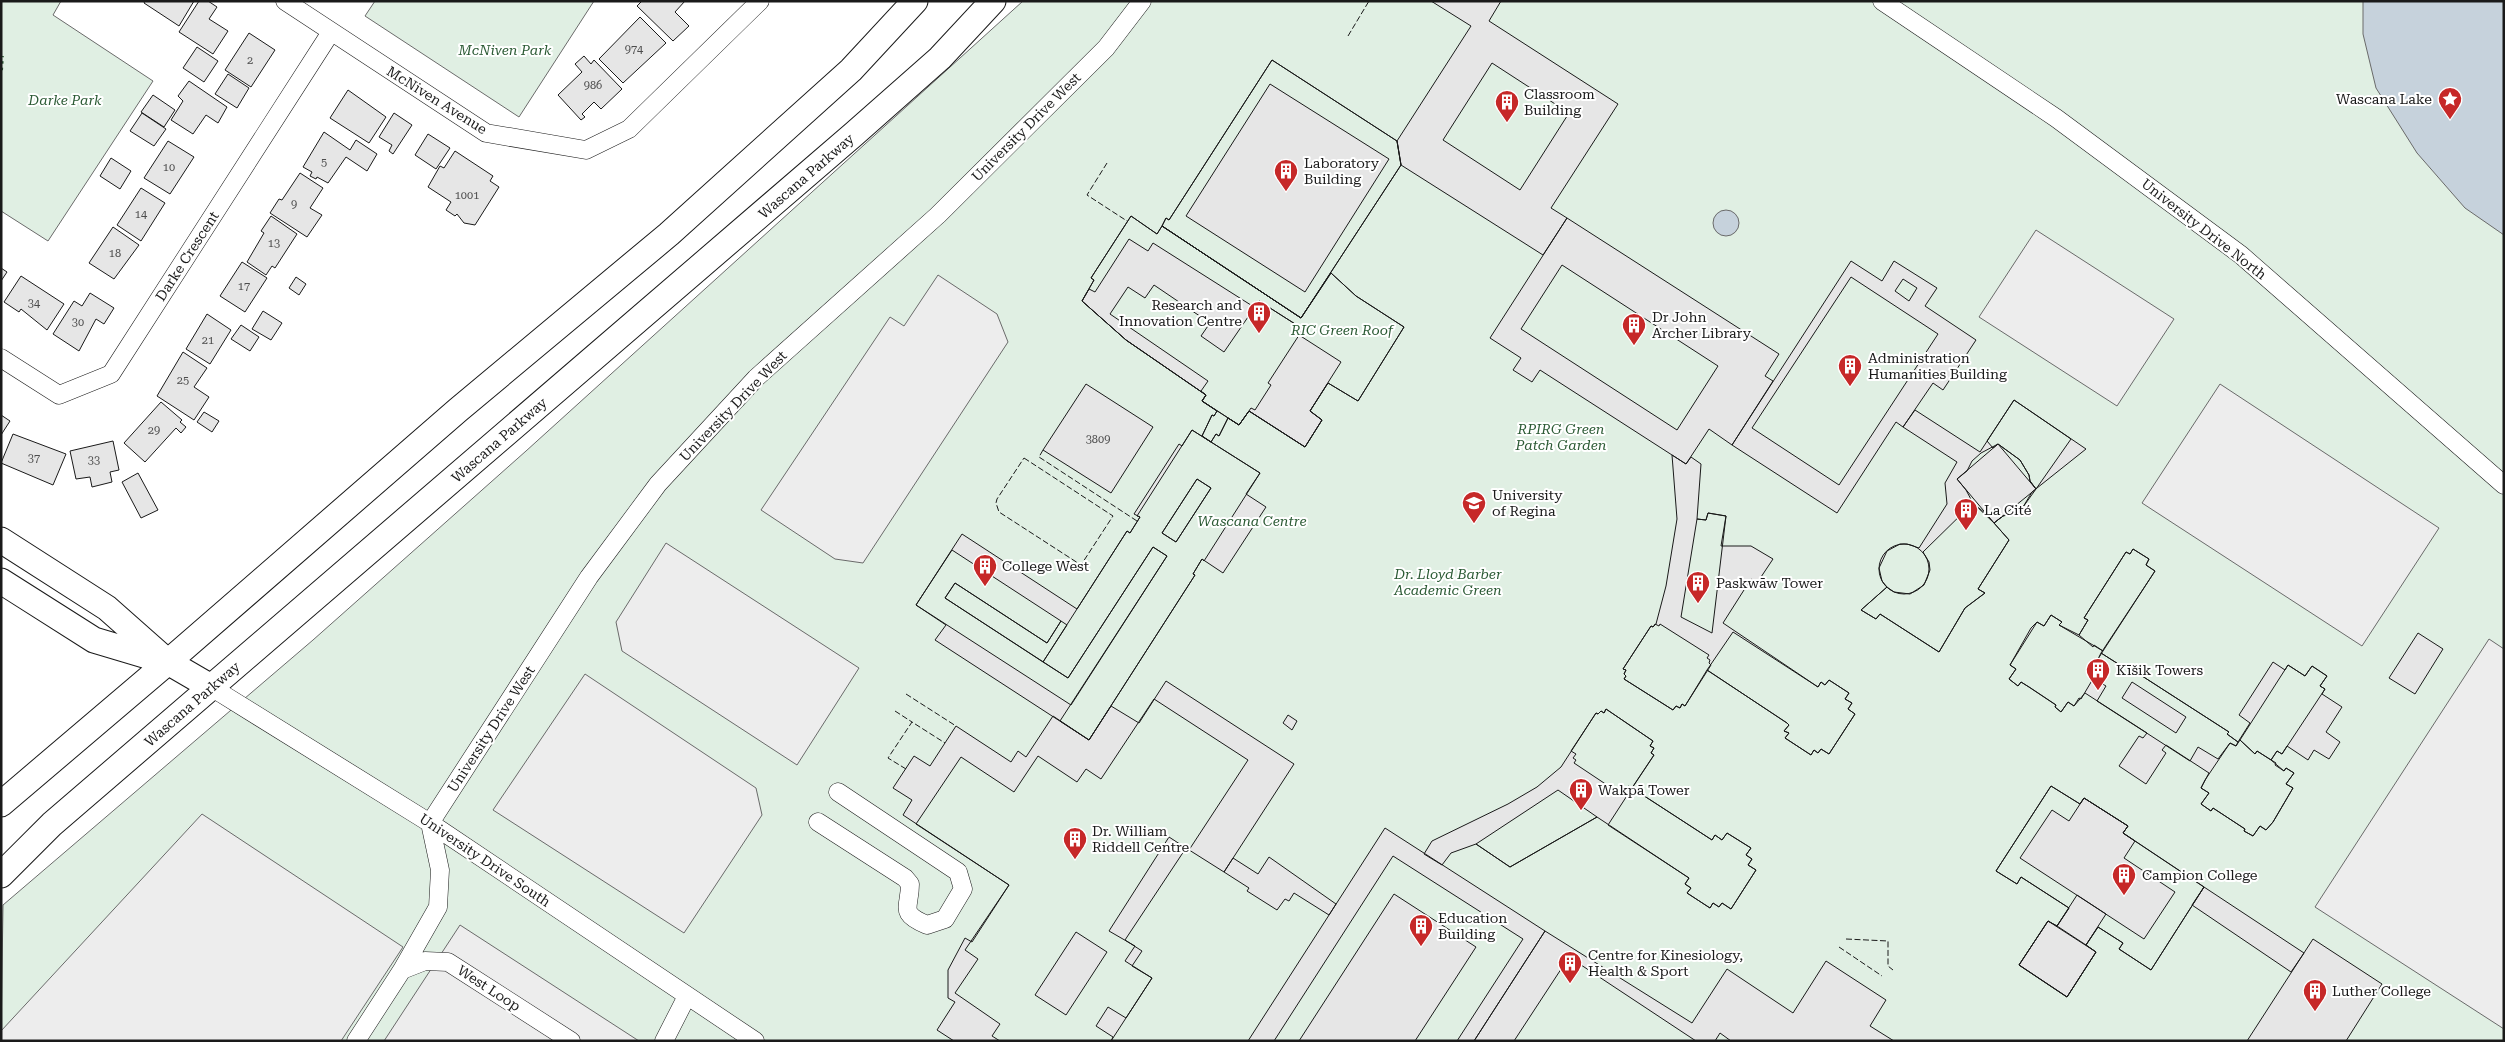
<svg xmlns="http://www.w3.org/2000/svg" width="2505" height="1042" viewBox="0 0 2505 1042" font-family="'Roboto Serif',serif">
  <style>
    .green { fill: #e0efe3; stroke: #6a6a6a }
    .parking { fill: #ededed; stroke: #6a6a6a }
    .water { fill: #c6d2dc; stroke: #6a6a6a }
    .building { fill: #e6e6e6; stroke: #1a1a1a; fill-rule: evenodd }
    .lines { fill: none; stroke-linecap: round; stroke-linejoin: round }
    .street-casing { stroke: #1a1a1a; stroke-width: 19 }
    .secondary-casing { stroke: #1a1a1a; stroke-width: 27 }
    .street { stroke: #fff; stroke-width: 18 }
    .secondary { stroke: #fff; stroke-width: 25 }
    .hedge { stroke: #2b5a34; stroke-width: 4; stroke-dasharray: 2.5 4; stroke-linecap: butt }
    .fence { stroke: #1a1a1a; stroke-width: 1; stroke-dasharray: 6 2.5; stroke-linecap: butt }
    .labels { text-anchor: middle; stroke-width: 4; stroke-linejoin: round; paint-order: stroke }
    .number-label { font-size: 11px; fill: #4d4d4d }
    .park-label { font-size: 14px; font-style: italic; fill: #2b5a34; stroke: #fff }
    .poi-label { font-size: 14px; fill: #1a1a1a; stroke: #fff; text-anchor: start }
    .street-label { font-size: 14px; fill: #1a1a1a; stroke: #fff }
  </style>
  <rect width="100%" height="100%" fill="#fff"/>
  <path class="green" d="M1,1H61L53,15L153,81L48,241L1,211Z
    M375,1H594L519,117L365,16Z
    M1023,1H2504V1041H1L3,905L313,640L526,451Z"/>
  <path class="parking" d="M2036,230L2174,319L2117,406L1979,317Z
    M938,275L997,314L1008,342L863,563L835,559L761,510L890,317L904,326Z
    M2220,384L2439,528L2362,646L2142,503Z
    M666,543L859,668L797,765L622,651L616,622Z
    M2489,639L2504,649V1029L2315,907Z
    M585,674L756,788L762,815L684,933L493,810Z
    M202,814L403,947L341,1041H1V1031Z
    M460,925L639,1041H384Z"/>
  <path class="water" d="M2363,1H2504V235L2465,208L2417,153L2376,88L2363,34Z
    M1713 223a13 13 0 1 1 26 0a13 13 0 1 1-26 0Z"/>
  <path class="building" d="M145,1H194L179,26L144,3Z
    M199,1H208L217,7L209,19L228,31L213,54L179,32Z
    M642,1H685L675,12L689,26L673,41L637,6Z
    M1431,1H1501L1489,21L1618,104L1551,208L1567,218L1543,255L1401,165L1397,141L1471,26Z
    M640,17L666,43L623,83L599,59Z
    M249,33L275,50L251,87L225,70Z
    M197,47L218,61L204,82L183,68Z
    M584,56L591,64L594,60L622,89L601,109L594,102L582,114L585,117L581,120L558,95L582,72L575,64Z
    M1272,60L1397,141L1401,165L1301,318L1162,226L1166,218L1169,220Z
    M1272,60L1397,141L1401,165L1301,318L1162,226L1166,218L1169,220Z
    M1492,63L1569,113L1520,190L1443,140Z
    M228,74L249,88L237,108L215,94Z
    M189,81L227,107L218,123L206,115L193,134L171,120L183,101L178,96Z
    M1270,84L1389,159L1305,292L1186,216Z
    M348,90L386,117L369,143L330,118Z
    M153,95L175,110L164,127L141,112Z
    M142,113L166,129L154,146L130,131Z
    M394,113L412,125L393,154L389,151L392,145L379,137Z
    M324,132L350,150L356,140L377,154L367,171L346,157L328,183L317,177L316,179L310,176L312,172L303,167Z
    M428,134L450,148L436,169L415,155Z
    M168,141L194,157L170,194L144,178Z
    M455,151L493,176L490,181L499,187L475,225L464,223L457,214L455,216L446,210L451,202L428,187L440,166L444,168Z
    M111,158L131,171L120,189L100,176Z
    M300,173L323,188L310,208L322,215L307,237L270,213L279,199L282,200Z
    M141,188L165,203L141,241L117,225Z
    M271,216L297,234L275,268L272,266L266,275L247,262L264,233L261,231Z
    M1131,216L1157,234L1162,226L1301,318L1331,273L1356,296L1404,327L1358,401L1328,383L1310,411L1322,420L1305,447L1249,411L1239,425L1228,418L1219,436L1216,434L1211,442L1202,436L1212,415L1214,416L1217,411L1202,401L1206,395L1126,340L1082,301L1094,280L1091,278Z
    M1131,216L1157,234L1162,226L1301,318L1331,273L1356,296L1404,327L1358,401L1328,383L1310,411L1322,420L1305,447L1249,411L1239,425L1228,418L1219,436L1216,434L1211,442L1202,436L1212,415L1214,416L1217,411L1202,401L1206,395L1126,340L1082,301L1094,280L1091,278Z
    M1567,218L1779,354L1765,376L1773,381L1732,445L1709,429L1686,464L1540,370L1532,382L1513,370L1521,358L1490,338Z
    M113,227L139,245L114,279L89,263Z
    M1129,239L1148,251L1153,243L1254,307L1259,301L1303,329L1299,335L1341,362L1310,411L1322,420L1305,447L1249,411L1239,425L1202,401L1206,395L1126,340L1082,301L1089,289L1095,292Z
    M1851,261L1882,281L1894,261L1937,288L1925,306L1976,340L1943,390L1933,383L1903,427L1896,422L1837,513L1732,445ZM1903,279L1917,288L1909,301L1895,291Z
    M242,262L267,278L245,312L220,296Z
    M1562,265L1718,366L1677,430L1521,329Z
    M1,268L7,272L1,281Z
    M21,276L64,304L47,330L21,309L19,312L4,302Z
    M296,277L306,284L299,295L289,288Z
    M1851,277L1938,334L1839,485L1752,428Z
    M1154,285L1210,323L1201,336L1224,352L1259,301L1303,329L1268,383L1271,385L1255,410L1251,408L1239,425L1202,401L1206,395L1201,391L1208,381L1110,314L1128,287L1145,298Z
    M90,293L114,308L104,324L96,319L79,351L53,334L74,301L82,306Z
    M263,311L282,323L271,340L252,329Z
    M207,314L231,330L210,364L186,349Z
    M241,325L259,337L250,351L231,339Z
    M183,352L207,368L194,387L209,397L194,420L157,396Z
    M1086,384L1153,427L1111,493L1043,450Z
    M2014,400L2086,449L2032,492L2023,507L2014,513L2003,516L1994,523L2009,540L1978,589L1985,593L1965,608L1939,652L1880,614L1876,619L1861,610L1887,587L1882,581L1879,568L1887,551L1900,544H1907L1919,548L1947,504L1945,483L1957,462L1903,427L1915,410L1980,452Z
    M2014,400L2071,439L2036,489L2030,481L2029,475L2020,460L1998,444L1993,448L1987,441Z
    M161,402L182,420L180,422L186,427L181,433L176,428L145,462L124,443Z
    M204,412L219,421L212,432L197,422Z
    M1,415L10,421L1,435Z
    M1192,430L1260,473L1204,561L1202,559L1193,574L1195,575L1089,740L1060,721L1167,556L1153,547L1068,678L1043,662L1127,531L1130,533L1140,517L1137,516ZM1197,479L1211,488L1176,542L1162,533Z
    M1192,430L1260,473L1246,494L1266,507L1223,573L1202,559L1193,574L1195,575L1089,740L935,640L946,625L916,605L962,534L1077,609L1127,531L1130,533L1140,517L1134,514L1179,444L1182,446Z
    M13,434L66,454L53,485L1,463Z
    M113,441L119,470L110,472L112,482L92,487L90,477L76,479L70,451Z
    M1998,444L2036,489L1994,523L1957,479Z
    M1998,444L2020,460L2029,475L2030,481L2036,489L2023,507L2014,513L2003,516L1994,523L1973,503L1966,490L1957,479L1967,471L1972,461L1981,453Z
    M1672,455L1686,464L1691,457L1701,464L1697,519L1706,520L1708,513L1726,516L1721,546H1751L1773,559L1757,583L1751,579L1723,623L1818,687L1821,682L1825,685L1829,680L1849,693L1845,699L1852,703L1848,709L1855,714L1829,754L1821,749L1818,753L1814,750L1811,755L1785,738L1789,733L1784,731L1789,725L1787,723L1707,670L1685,706L1682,704L1680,708L1676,706L1673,710L1624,679L1626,676L1624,674L1626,670L1623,669L1651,626L1653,627L1656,624L1666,586L1677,519Z
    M138,473L158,510L141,518L122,482Z
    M1197,479L1211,488L1176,542L1162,533Z
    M1973,503L1986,514L2009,540L1978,589L1985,593L1965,608L1939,652L1880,614L1876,619L1861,610L1887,587L1894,592L1910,594L1924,585L1930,570L1929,562L1923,552Z
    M1708,513L1726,516L1712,633L1681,617L1697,519L1706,520Z
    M1879 569a25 25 0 1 1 50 0a25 25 0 1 1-50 0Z
    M1153,547L1167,556L1071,705L916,605L952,550L1061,621L1047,643L955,583L945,598L1068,678Z
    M2133,549L2149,559L2146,565L2155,571L2101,653L2123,667L2125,665L2229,732L2227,734L2238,742L2250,723L2239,715L2273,662L2285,670L2288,665L2305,676L2312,666L2327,676L2320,686L2325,689L2322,694L2342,707L2326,732L2340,742L2329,759L2314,750L2308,760L2287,746L2282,754L2277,751L2271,760L2284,771L2286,768L2294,773L2286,784L2293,788L2273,822L2266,830L2260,826L2253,836L2244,831L2245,829L2213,808L2211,811L2201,804L2209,793L2201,788L2209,773L2166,745L2162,750L2166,753L2146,784L2119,766L2139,736L2143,738L2147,733L2085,693L2074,706L2068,702L2061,712L2055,707L2056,705L2029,687L2021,682L2018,686L2009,679L2016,669L2010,665L2037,622L2044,626L2051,615L2062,622L2059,625L2079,635L2088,620L2084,618L2126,552L2130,554Z
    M2133,549L2149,559L2146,565L2155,571L2103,651L2094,645L2093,647L2079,635L2088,620L2084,618L2126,552L2130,554Z
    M955,583L1047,643L1061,621L1067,625L1043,662L945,598Z
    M2051,615L2062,622L2059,625L2103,651L2098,659L2103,662L2081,699L2079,698L2074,706L2068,702L2061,712L2055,707L2056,705L2029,687L2021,682L2018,686L2009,679L2016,669L2010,665L2031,628L2037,622L2044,626Z
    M1655,624L1659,626L1660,624L1709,655L1707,658L1710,660L1709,663L1711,665L1685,706L1682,704L1680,708L1676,706L1673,710L1624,679L1626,676L1624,674L1626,670L1623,669L1651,626L1653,627Z
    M1733,632L1818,687L1821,682L1825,685L1829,680L1849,693L1845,699L1852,703L1848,709L1855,714L1829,754L1821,749L1818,753L1814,750L1811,755L1785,738L1789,733L1784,731L1789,725L1787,723L1707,670Z
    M2418,633L2443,649L2415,694L2389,678Z
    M2101,653L2123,667L2125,665L2229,732L2227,734L2238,742L2236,746L2230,743L2218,759L2198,747L2190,761L2097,701L2106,686L2094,679L2103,662L2098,659Z
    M2288,665L2305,676L2312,666L2327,676L2320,686L2325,689L2282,754L2277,751L2271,760L2257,751L2255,754L2240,740Z
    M1166,681L1294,764L1224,872L1186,848L1125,940L1142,951L1132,966L1152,978L1111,1041H954L937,1030L955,1002L948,998V970L965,938L972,942L1009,885L903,815L912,800L893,788L914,756L930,766L956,726L1011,762L1018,751L1026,757L1053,716L1089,740L1111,706L1139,723Z
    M2132,682L2186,717L2176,733L2122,698Z
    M1154,699L1248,760L1189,850L1169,837L1109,931L1135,946L1125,961L1152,978L1126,1018L1108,1007L1096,1026L1113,1037L1111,1041H1000L992,1036L1000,1024L955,993L978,959L965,950L1009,885L916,824L961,757L1014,792L1038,756L1077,782L1086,769L1101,779Z
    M1606,709L1653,741L1650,746L1654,748L1651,753L1654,755L1632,788L1712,840L1715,835L1722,840L1727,833L1751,848L1746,855L1752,859L1748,865L1756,870L1731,909L1722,903L1719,907L1713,903L1710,908L1687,893L1691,888L1685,884L1689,878L1597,817L1510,867L1476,844L1451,853L1442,865L1424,854L1432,841L1508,804L1537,787L1561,767L1596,713L1598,714L1601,711L1604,713Z
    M1606,709L1653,741L1650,746L1654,748L1651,753L1654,755L1632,788L1628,786L1626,790L1622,788L1619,793L1574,763L1576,760L1573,758L1576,754L1571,751L1596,713L1598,714L1601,711L1604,713Z
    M1288,715L1297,721L1292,730L1283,723Z
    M2240,740L2255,754L2257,751L2276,763L2275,765L2284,771L2286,768L2294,773L2286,784L2293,788L2273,822L2266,830L2260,826L2253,836L2244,831L2245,829L2213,808L2211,811L2201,804L2209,793L2201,788L2205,780L2230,743L2236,746Z
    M2051,786L2080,804L2084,798L2128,826L2123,833L2204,887L2151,970L2119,949L2123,943L2098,927L2086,945L2096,952L2067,997L2019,965L2048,921L2057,926L2069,908L2021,877L2017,884L1996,871Z
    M2051,786L2080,804L2084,798L2128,826L2123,833L2204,887L2151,970L2119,949L2123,943L2098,927L2086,945L2096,952L2067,997L2019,965L2048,921L2057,926L2069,908L2021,877L2017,884L1996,871Z
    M1632,788L1712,840L1715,835L1722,840L1727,833L1751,848L1746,855L1752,859L1748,865L1756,870L1731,909L1722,903L1719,907L1713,903L1710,908L1687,893L1691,888L1685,884L1689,878L1608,825Z
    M1558,790L1597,817L1510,867L1476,844Z
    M2084,798L2128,826L2123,833L2135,841L2124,858L2175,892L2144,939L2020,858L2052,810L2069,821Z
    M1385,828L1545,931L1474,1041H1248Z
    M1393,856L1523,939L1457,1041H1274Z
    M1269,857L1336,904L1329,915L1294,893L1289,901L1285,899L1277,910L1247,891L1249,888L1224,872L1233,858L1258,874Z
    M2204,887L2304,953L2291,972L2192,905Z
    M1394,894L1476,947L1415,1041H1299Z
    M2077,895L2106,914L2086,945L2057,926Z
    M2048,921L2096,952L2067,997L2019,965Z
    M1545,931L1692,1023L1727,969L1793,1013L1826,961L1886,1000L1870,1026L1894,1041H1474Z
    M1076,932L1107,952L1066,1015L1035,995Z
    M2313,939L2382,984L2346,1041H2247Z
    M1569,957L1696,1041H1514Z
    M1720,1033L1731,1041H1715Z"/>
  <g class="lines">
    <g class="street-casing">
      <path id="street" d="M285,1L486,133L586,150L629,129L760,1
        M1882,1L2056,118L2241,255L2504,485
        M1,358L59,395L111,374L331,32
        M211,687L430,823L755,1041
        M818,822L905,878L910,884C910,908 898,913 927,925L945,919L963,889L958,872L838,792
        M430,823L589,577L658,484L756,378L938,215L1106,48L1142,1
        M402,970L438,907L440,870L430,823
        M356,1041L402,970L425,961L448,962L571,1041
        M664,1041L687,996"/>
    </g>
    <g class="secondary-casing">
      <path id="secondary" d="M1,540L107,608L168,662L211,687
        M1,581L94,640L161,660
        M1,804L168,662L458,410L669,234L851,70L915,1
        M1,875L52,824L854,134L940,58L993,1"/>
    </g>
    <use href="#street" class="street"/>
    <use href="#secondary" class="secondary"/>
    <path class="hedge" d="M1,70L2,56"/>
    <path class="fence" d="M1348,36L1369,1
      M1107,163L1087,195L1127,221
      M1043,450L1039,457L1137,521
      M1024,458L1113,516L1081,565L999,512L996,503L997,499Z
      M906,694L956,726
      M895,711L912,722
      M906,769L888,758L912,722L945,743
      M1846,939L1888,941V966L1893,970
      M1839,947L1882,976"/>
  </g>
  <defs>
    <g id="sight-pin" transform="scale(1.25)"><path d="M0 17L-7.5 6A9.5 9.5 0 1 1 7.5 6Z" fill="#c62828" stroke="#fff"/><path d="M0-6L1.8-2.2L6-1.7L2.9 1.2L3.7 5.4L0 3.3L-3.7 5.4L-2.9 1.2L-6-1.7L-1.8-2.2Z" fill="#fff"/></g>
    <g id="building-pin" transform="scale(1.25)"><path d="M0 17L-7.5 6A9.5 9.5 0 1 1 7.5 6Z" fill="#c62828" stroke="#fff"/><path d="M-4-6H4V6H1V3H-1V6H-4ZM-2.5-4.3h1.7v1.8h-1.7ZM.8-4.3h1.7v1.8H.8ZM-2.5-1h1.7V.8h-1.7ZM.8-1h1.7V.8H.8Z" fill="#fff"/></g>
    <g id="university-pin" transform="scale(1.25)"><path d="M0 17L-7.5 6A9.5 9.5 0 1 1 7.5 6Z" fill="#c62828" stroke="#fff"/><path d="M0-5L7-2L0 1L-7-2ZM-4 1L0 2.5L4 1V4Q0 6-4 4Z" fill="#fff"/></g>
  </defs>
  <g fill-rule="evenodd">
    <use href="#sight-pin" x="2450" y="99"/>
    <use href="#building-pin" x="1507" y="102"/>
    <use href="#building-pin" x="1286" y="171"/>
    <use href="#building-pin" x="1259" y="313"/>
    <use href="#building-pin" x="1634" y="325"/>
    <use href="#building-pin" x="1850" y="366"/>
    <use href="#university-pin" x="1474" y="503"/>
    <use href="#building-pin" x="1966" y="510"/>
    <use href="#building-pin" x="985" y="566"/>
    <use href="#building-pin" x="1698" y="583"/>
    <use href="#building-pin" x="2098" y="670"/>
    <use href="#building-pin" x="1581" y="790"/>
    <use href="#building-pin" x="1075" y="839"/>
    <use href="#building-pin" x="2124" y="875"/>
    <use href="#building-pin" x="1421" y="926"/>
    <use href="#building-pin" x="1570" y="963"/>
    <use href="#building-pin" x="2315" y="991"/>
  </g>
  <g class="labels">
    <g class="number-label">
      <text x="634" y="53">974</text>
      <text x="250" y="64">2</text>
      <text x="593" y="89">986</text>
      <text x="324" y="166">5</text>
      <text x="169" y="171">10</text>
      <text x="467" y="199">1001</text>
      <text x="294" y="208">9</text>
      <text x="141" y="218">14</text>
      <text x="274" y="247">13</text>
      <text x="115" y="257">18</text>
      <text x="244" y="290">17</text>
      <text x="34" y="307">34</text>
      <text x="78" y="326">30</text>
      <text x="208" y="344">21</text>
      <text x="183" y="384">25</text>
      <text x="154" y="434">29</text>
      <text x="1098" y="443">3809</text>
      <text x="34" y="462">37</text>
      <text x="94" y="464">33</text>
    </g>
    <g class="park-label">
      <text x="505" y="55">McNiven Park</text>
      <text x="65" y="105">Darke Park</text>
      <text x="1342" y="335">RIC Green Roof</text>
      <text x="1561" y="434">RPIRG Green<tspan x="1561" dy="16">Patch Garden</tspan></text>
      <text x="1252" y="526">Wascana Centre</text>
      <text x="1448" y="579">Dr. Lloyd Barber<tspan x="1448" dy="16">Academic Green</tspan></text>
    </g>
    <g class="poi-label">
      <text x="1524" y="99">Classroom<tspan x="1524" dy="16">Building</tspan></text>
      <text x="2432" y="104" text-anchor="end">Wascana Lake</text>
      <text x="1304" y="168">Laboratory<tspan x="1304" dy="16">Building</tspan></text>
      <text x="1242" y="310" text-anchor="end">Research and<tspan x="1242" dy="16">Innovation Centre</tspan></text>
      <text x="1652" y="322">Dr John<tspan x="1652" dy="16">Archer Library</tspan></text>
      <text x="1868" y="363">Administration<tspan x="1868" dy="16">Humanities Building</tspan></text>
      <text x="1492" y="500">University<tspan x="1492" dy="16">of Regina</tspan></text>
      <text x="1984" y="515">La Cité</text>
      <text x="1002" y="571">College West</text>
      <text x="1716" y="588">Paskwāw Tower</text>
      <text x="2116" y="675">Kīšik Towers</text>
      <text x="1598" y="795">Wakpā Tower</text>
      <text x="1092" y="836">Dr. William<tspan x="1092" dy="16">Riddell Centre</tspan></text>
      <text x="2142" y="880">Campion College</text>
      <text x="1438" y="923">Education<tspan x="1438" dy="16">Building</tspan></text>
      <text x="1588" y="960">Centre for Kinesiology,<tspan x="1588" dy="16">Health &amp; Sport</tspan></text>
      <text x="2332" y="996">Luther College</text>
    </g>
    <g class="street-label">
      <text transform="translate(437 100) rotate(32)" y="5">McNiven Avenue</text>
      <text transform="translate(1026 127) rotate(-45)" y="5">University Drive West</text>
      <text transform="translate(806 176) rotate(-41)" y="5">Wascana Parkway</text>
      <text transform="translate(2204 229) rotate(38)" y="5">University Drive North</text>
      <text transform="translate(187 256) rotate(-57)" y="5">Darke Crescent</text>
      <text transform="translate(733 406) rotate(-46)" y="5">University Drive West</text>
      <text transform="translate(499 440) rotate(-41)" y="5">Wascana Parkway</text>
      <text transform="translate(192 704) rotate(-41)" y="5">Wascana Parkway</text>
      <text transform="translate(491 729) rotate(-57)" y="5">University Drive West</text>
      <text transform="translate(485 860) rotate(34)" y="5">University Drive South</text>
      <text transform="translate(489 988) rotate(33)" y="5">West Loop</text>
    </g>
  </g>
  <rect width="2505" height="1042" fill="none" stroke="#1a1a1a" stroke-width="5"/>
</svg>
